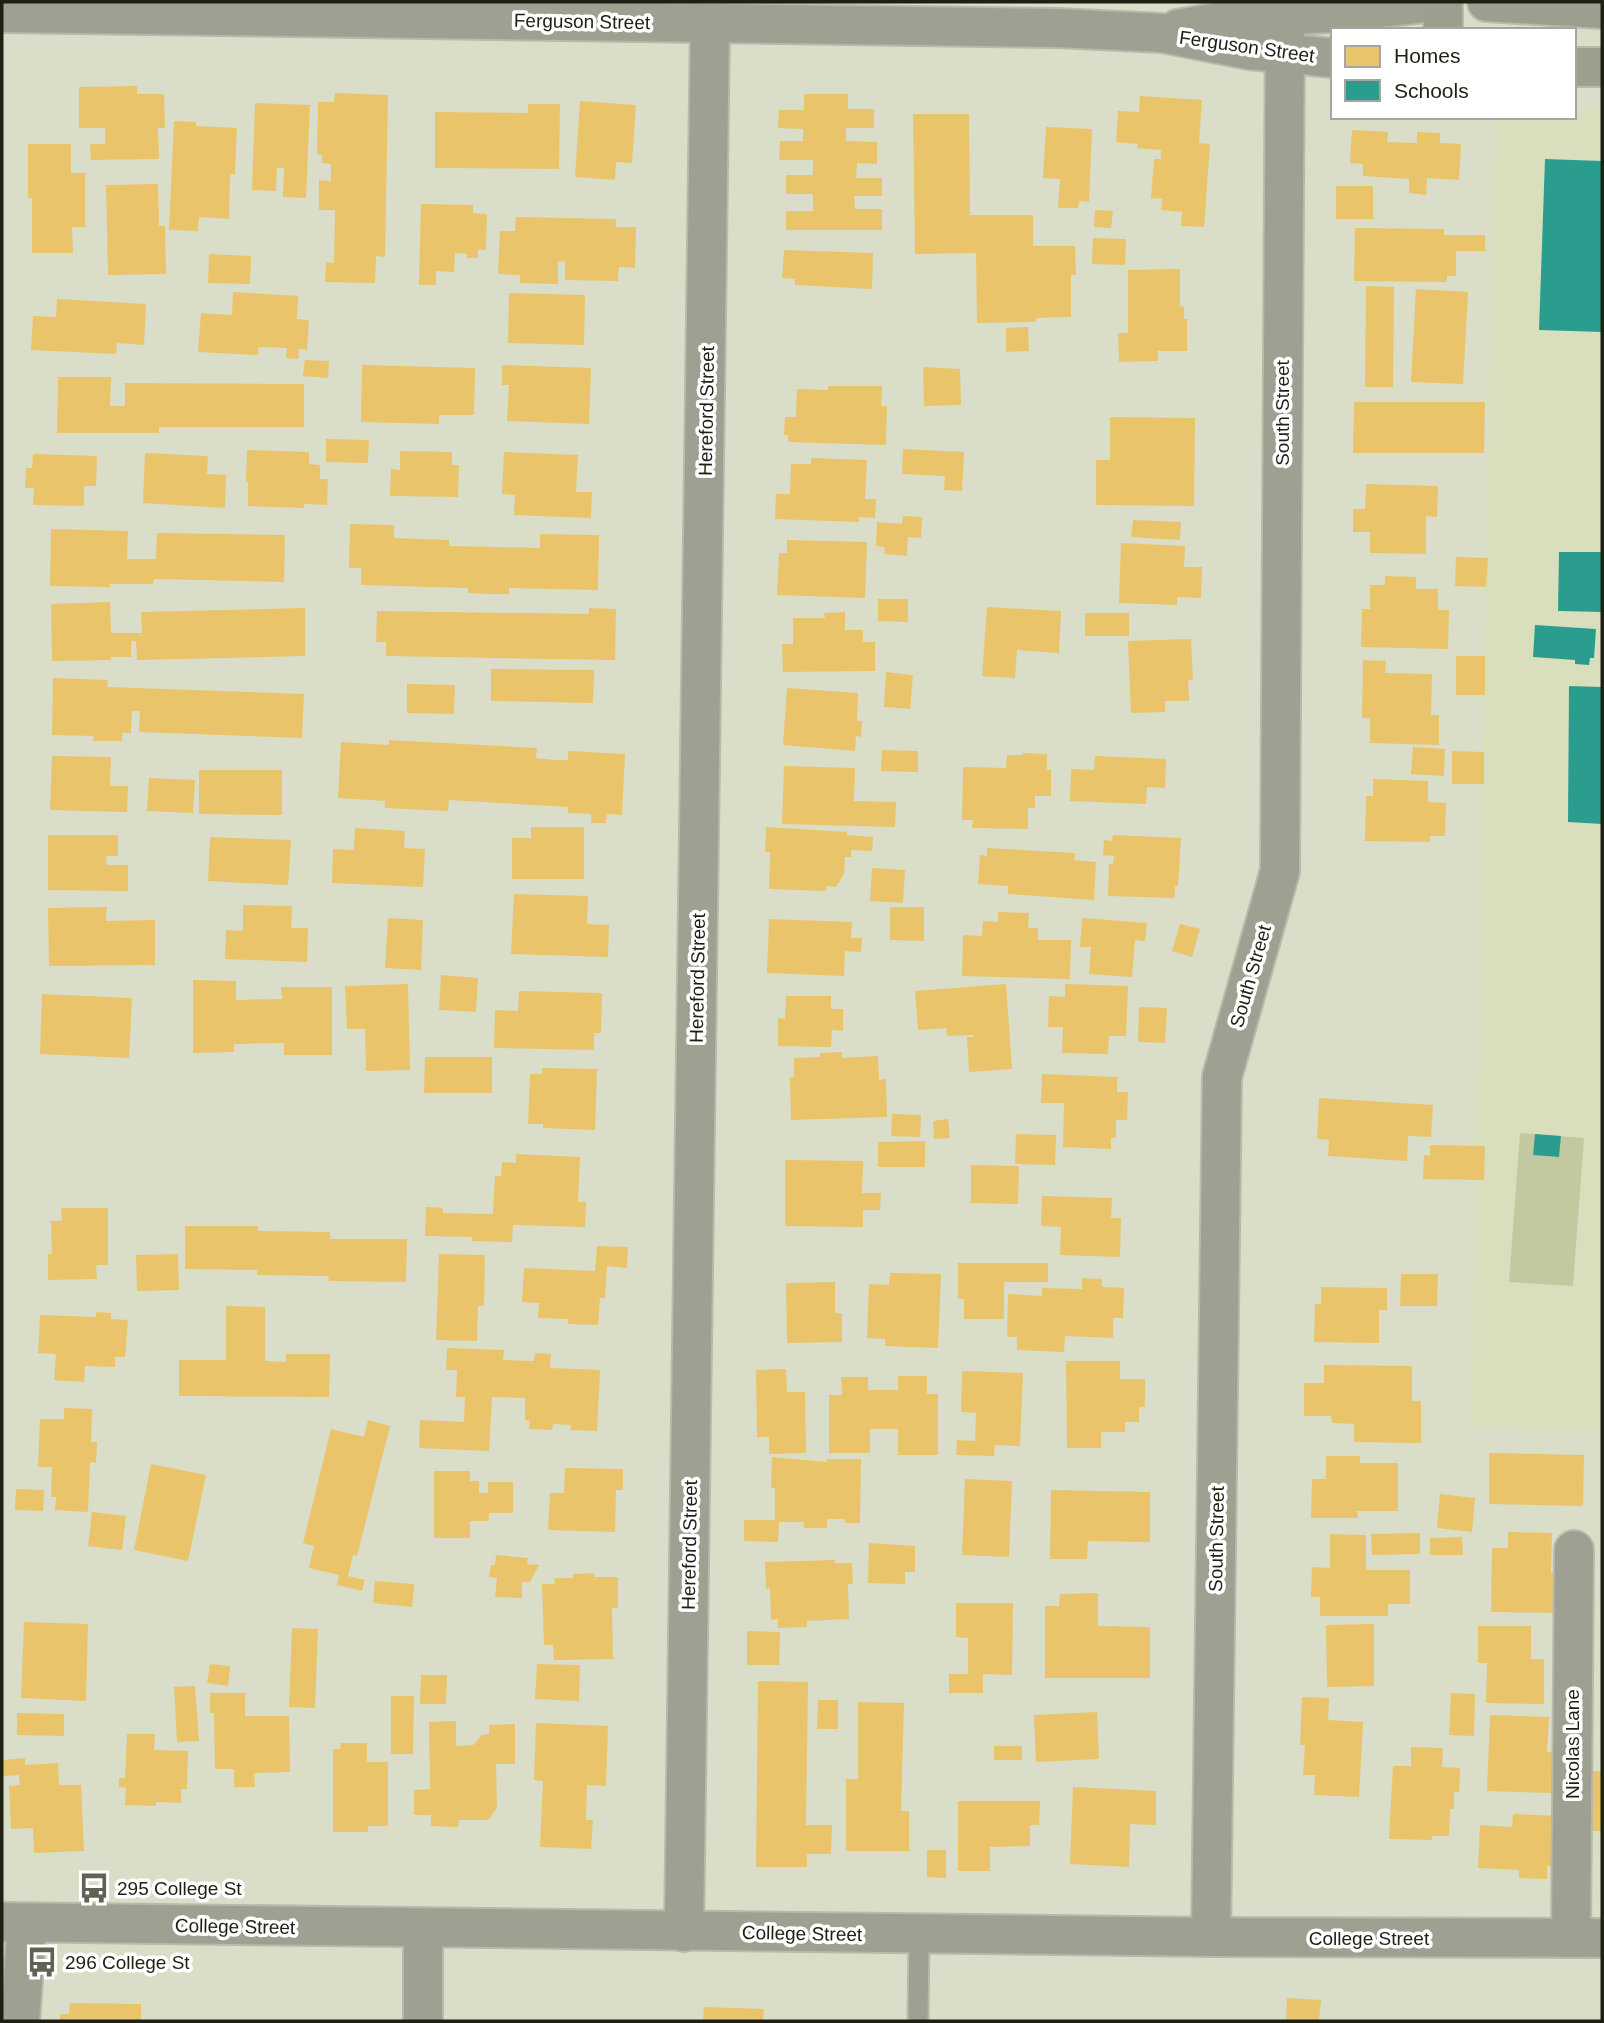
<svg xmlns="http://www.w3.org/2000/svg" width="1604" height="2023" viewBox="0 0 1604 2023" font-family="Helvetica,sans-serif">
  <style>
    .built { fill: #d9dfbd }
    .green { fill: #c2c9a0 }
    .homes { fill: #e9c46a }
    .schools { fill: #2a9d8f }
    .lines { fill: none; stroke-linecap: round; stroke-linejoin: round }
    .service-casing { stroke: #b7baaa; stroke-width: 23 }
    .minor-casing { stroke: #b7baaa; stroke-width: 42 }
    .tertiary-casing { stroke: #b7baaa; stroke-width: 42 }
    .secondary-casing { stroke: #b7baaa; stroke-width: 42 }
    .service { stroke: #9ea192; stroke-width: 19 }
    .minor { stroke: #9ea192; stroke-width: 38 }
    .tertiary { stroke: #9ea192; stroke-width: 38 }
    .secondary { stroke: #9c9e8e; stroke-width: 38 }
    .labels { text-anchor: middle; stroke-width: 7; stroke-linejoin: round; paint-order: stroke }
    .street-label { font-size: 19px; fill: #1e2013; stroke: #fff }
    .poi-label { font-size: 19px; fill: #1e2013; stroke: #fff; text-anchor: start }
  </style>
  <rect width="100%" height="100%" fill="#dadec9"/>
  <path class="built" d="M1574,107H1602V1431L1471,1426L1494,117H1574Z"/>
  <path class="green" d="M1520,1133L1584,1138L1573,1286L1509,1282Z"/>
  <path class="homes" d="M137,86V94H164L165,128H158L159,159L91,160L90,144H105V128H79V87Z
    M335,93L388,95L385,257L376,256L375,283L325,282L326,262L334,263L335,210H319V180L331,181V164L322,163V155L317,154L318,102H334Z
    M804,94H848V109H874V128H846V141L877,142V164L857,163L856,178H882V196H854L855,209H882V230H786V211H813V194H786V175H813V160H779L780,141H803V129L778,128L779,110H804Z
    M1140,96L1202,100L1199,143L1210,144L1204,227L1181,226L1182,212L1161,210L1162,199L1151,198L1154,159H1161V150L1137,148L1138,144L1116,142L1118,111L1139,112Z
    M580,101L636,105L632,163L616,162L615,180L575,177Z
    M255,103L310,105L306,198L283,197L284,168H277L276,191L252,190Z
    M528,104H560L559,169L435,168V112L528,113Z
    M913,114H969L970,215H1033V246H1075L1076,275H1071V317L1036,318V322L977,323L976,253L915,254Z
    M174,121L196,122V126L237,128L235,174H230L229,219L199,217L198,231L169,230Z
    M1046,127L1092,129L1089,202L1079,201L1078,208H1058L1060,179L1043,178Z
    M1352,130L1388,132L1387,142L1417,143V132L1440,133V143L1461,144L1459,180L1427,178L1426,195L1409,193V179L1363,176V164L1350,163Z
    M28,144H71V173H85V227H72L73,253H32V198H28Z
    M158,184L159,226H165L166,274L108,275L106,185Z
    M1336,186H1373V219H1336Z
    M421,204L473,205V213L487,214L486,250H478V258H467V254L455,253L454,272L436,271V285H419Z
    M1095,210L1113,211L1111,228L1094,227Z
    M516,217L616,219V227H636L635,268L619,267L618,281L565,280V262L558,261V284L520,283V275L498,274L500,231H515Z
    M1355,228L1444,229V235H1485V251H1456V276H1447V282L1354,281Z
    M1093,238L1126,239L1125,265L1092,264Z
    M784,250L873,253L872,289L795,285V279L782,278Z
    M209,254L251,256L250,284L208,283Z
    M1180,269V306L1184,307V319H1187V351H1158V361L1119,362L1118,333H1128V270Z
    M1366,286L1394,287L1393,387H1365Z
    M1416,289L1468,292L1463,384L1411,382Z
    M233,292L298,296L297,319L309,320L307,350L299,349L298,359L286,358L287,348L258,347V355L198,352L201,313L232,315Z
    M509,293L585,295L584,345L508,343Z
    M57,299L146,304L144,345L117,343L116,354L31,350L33,316L56,317Z
    M1028,327L1029,351L1006,352V328Z
    M305,360L329,361L328,378L303,376Z
    M362,365L475,368L474,415H439V424L361,422Z
    M502,365L591,368L589,424L507,421L509,385H502Z
    M923,367L960,369L961,405L924,406Z
    M58,377H111L110,406H125V383L304,384V427H159V433H57Z
    M828,386H882L881,406H887L886,445L788,442V435H784L785,417H796L797,389L828,390Z
    M1354,402H1485L1484,453H1353Z
    M1110,417L1195,418L1194,506L1096,505V460H1110Z
    M326,439L369,440L368,463L326,462Z
    M903,449L964,452L962,491L944,490L945,476L902,474Z
    M247,450L309,452V464L320,465V479H328L327,505L304,504V508L248,506V482L246,481Z
    M400,451L452,452V465H459L458,497L390,496L391,469L400,470Z
    M504,452L578,455L576,492H592L591,518L514,515L515,495L502,494Z
    M145,453L208,456L207,474L226,475L225,508L143,503Z
    M33,454L97,456L96,486H84V506L33,505L34,488H25L26,468H32Z
    M811,458L867,460L865,499H876L875,518L859,517V522L775,519L776,494H790L791,464H811Z
    M1366,484L1438,486L1437,517L1426,516V554L1370,553V532H1353V509H1365Z
    M903,516L922,517L921,538L908,537L907,556L884,554L885,547L876,546L877,522L902,524Z
    M1133,520L1181,522L1180,540L1131,537Z
    M350,524L394,525V538L449,540V546L540,548V534L599,535L598,590L509,588V594H490L468,593V588L361,585V568H349Z
    M51,529L128,531L127,559H156L157,533L285,535L284,582L154,579L153,584H110V587L50,586Z
    M787,540L867,542L865,598L777,595L779,553H787Z
    M1121,543L1185,546L1184,567H1202L1201,598L1177,597V605L1119,603Z
    M1456,557L1488,558L1486,587L1455,586Z
    M1385,576L1416,577V589H1438V610H1449L1448,649L1361,647L1362,609H1370V585H1385Z
    M878,599H908V622L878,621Z
    M110,602L111,633H142L141,612L305,608V656L137,660L136,641H131V657H111V660L52,661L51,604Z
    M987,607L1061,611L1059,653L1017,650L1015,678L982,676Z
    M589,608L616,609L615,660L386,656V642H376L377,611L589,614Z
    M845,612V630H863V642H875V671L783,672L782,644H793V618H825L824,613Z
    M1085,613H1129V636H1085Z
    M1191,639L1193,680H1188L1189,701H1165V712L1131,713L1128,641Z
    M1456,656H1485V695H1456Z
    M1363,660L1386,661L1385,673L1432,674L1431,715H1439V745L1370,743V718H1362Z
    M491,669L594,670L593,703L491,701Z
    M886,672L913,675L910,709L884,707Z
    M53,678L108,680L107,687L304,694L302,738L139,732L140,711H132L131,733H122V741H93L94,736L52,735Z
    M407,684L455,685L454,714L407,713Z
    M787,688L858,693L857,721H862L861,737L856,736L855,751L783,745Z
    M389,740L537,748L536,758L555,760H568V751L625,754L622,815L607,814L606,823H591V814L568,813V807L449,800L448,811L385,808V801L338,798L341,742L389,745Z
    M1413,747L1445,749L1444,776L1411,774Z
    M882,750L918,751V772L881,771Z
    M1452,751L1484,752V784H1452Z
    M1023,753L1047,754V770H1051V796H1035V808H1028V829L972,828L973,820H962L963,767L1006,768L1007,755H1023Z
    M52,756L111,757L110,786H128L127,812L50,810Z
    M1095,756L1166,759L1165,788L1147,787L1146,804L1070,801L1071,769L1094,770Z
    M784,766L855,768L854,801L896,802L895,827L782,824Z
    M199,770H282V815L199,814Z
    M149,778L195,780L193,813L147,811Z
    M1373,779L1428,781V802L1446,803L1445,836H1430V842L1365,841L1366,796H1373Z
    M531,827H584V879H512V838H531Z
    M766,827L847,832V835L873,837L872,851L851,850V857H845L844,874L836,887L826,886V891L769,889L770,852H765Z
    M355,828L405,831L404,848L425,849L423,887L332,883L333,849L354,850Z
    M48,835H118V856H106L107,865H128V891L48,890Z
    M1113,835L1181,838L1178,886H1175V898L1108,896L1109,864H1113L1114,856L1103,855L1104,840L1112,841Z
    M210,837L291,840L288,885L208,881Z
    M987,848L1075,853L1074,860L1096,862L1094,900L1008,894V886L978,884L980,855L987,856Z
    M872,868L905,870L903,903L870,901Z
    M514,894L588,896L587,924L609,925L608,957L511,954Z
    M243,905L292,906L291,928H308L307,962L225,959L226,930L243,931Z
    M107,907L106,921L155,920V965L49,966L48,908Z
    M890,907H924V941L890,940Z
    M998,912L1029,913L1028,928H1038V940H1071L1070,979L962,976L963,935L982,936L983,921L998,922Z
    M388,918L423,920L421,970L385,968Z
    M1082,918L1147,923L1145,941L1135,940L1132,977L1089,974L1091,947H1080Z
    M769,919L852,922L851,938H862L861,952L845,951L844,976L767,973Z
    M1180,924L1200,929L1192,957L1172,951Z
    M441,975L478,978L476,1012L439,1010Z
    M193,980L236,981V1000L282,999L281,987H332V1055H284V1043L234,1044V1052L193,1053Z
    M408,984L410,1070L366,1071L365,1029H347L345,986Z
    M1006,984L1012,1069L969,1072L967,1037H974L973,1035L947,1036L946,1028L918,1030L915,991Z
    M1065,984L1128,986L1126,1036H1109L1108,1054L1062,1053L1063,1027H1048L1049,996L1065,997Z
    M519,991L602,993L601,1033H594V1050L494,1048L495,1010L518,1011Z
    M42,994L132,998L129,1058L40,1054Z
    M786,996H831V1009H843V1031L832,1030L831,1047L778,1046V1018L785,1019Z
    M1139,1007L1167,1008L1165,1043L1138,1042Z
    M842,1052V1058L878,1056L879,1080L886,1079L887,1117L791,1120L790,1077H794V1058L820,1057V1053Z
    M425,1057H492V1093H424Z
    M542,1068L597,1069L595,1130L543,1128V1124H528L530,1074H542Z
    M1042,1074L1117,1077V1092H1128L1127,1120H1116V1138H1111V1149L1063,1147L1064,1103H1041Z
    M1319,1098L1433,1105L1431,1137L1408,1136L1407,1161L1328,1156L1329,1140L1317,1139Z
    M892,1114L921,1115L920,1137L891,1136Z
    M948,1119L950,1138L934,1139L933,1121Z
    M1016,1134L1056,1135L1055,1165L1015,1164Z
    M925,1141V1167H878V1142Z
    M1430,1145L1485,1146L1484,1180L1423,1179L1424,1155L1430,1156Z
    M516,1154L580,1157L578,1202H586L585,1227L513,1225L512,1242L472,1241V1237L425,1236L426,1207L443,1208V1213L493,1214L495,1176H501L502,1162L516,1163Z
    M785,1160L863,1161L862,1193H881L880,1210H863V1227L785,1226Z
    M971,1165L1019,1166L1018,1204L971,1203Z
    M1042,1196L1112,1198L1111,1218H1121L1120,1257L1060,1255L1061,1227L1041,1226Z
    M61,1208H108V1265H96L97,1279L48,1280V1254H52L51,1221H62Z
    M185,1226H258V1231L330,1232V1239H407L406,1282L329,1281L328,1276L257,1275V1270L185,1269Z
    M597,1246L628,1247L627,1268L607,1266L605,1298H600L598,1325L568,1324V1319L538,1318L539,1303L522,1302L524,1268L595,1271Z
    M178,1254L179,1290L137,1291L136,1255Z
    M439,1254L485,1255L484,1306H478L477,1341L436,1340Z
    M958,1263H1048V1282H1004V1319H964V1299H958Z
    M890,1273L941,1274L938,1348L885,1346V1339L867,1338L869,1284L889,1285Z
    M1401,1274H1438L1437,1306H1400Z
    M1082,1278L1102,1279V1287L1124,1288L1123,1318H1113V1338L1065,1336L1064,1352L1017,1350V1337H1007L1008,1294L1042,1296V1288L1082,1289Z
    M835,1282V1313H842V1342L787,1343L786,1283Z
    M1321,1287L1387,1288V1310H1379V1343L1314,1342L1315,1304H1321Z
    M226,1306L265,1307V1361L286,1362V1354H330L329,1397L179,1396V1360H226Z
    M96,1312L111,1313V1319L128,1320L125,1357H115V1367L85,1366L84,1382L54,1380L56,1354L38,1353L40,1315L96,1317Z
    M447,1348L504,1350L503,1360L534,1361L535,1353L551,1354L550,1368L600,1370L597,1431L570,1430L571,1425L553,1424L552,1430L529,1429L530,1421L525,1420V1398L492,1397L489,1451L419,1448L420,1420L464,1422L465,1397H456L457,1370H446Z
    M1066,1361H1120V1379H1145V1407H1139V1422H1125V1432H1101V1448H1067Z
    M1324,1365L1412,1366V1401H1421V1443L1354,1442V1424L1332,1423L1331,1416H1304V1383H1324Z
    M786,1369L787,1392H805L806,1453L769,1454V1437H757L756,1370Z
    M962,1371L1023,1373L1020,1446L995,1445L994,1456L956,1455L957,1440L975,1441L976,1413L961,1412Z
    M898,1376H927V1394H938V1455H898V1429H870V1453H829V1395H842L841,1377H868V1390H898Z
    M64,1408L92,1409L91,1442H97L96,1463L90,1462L88,1512L55,1510L56,1497H51L52,1467H38L40,1419H64Z
    M368,1420L390,1426L357,1556L353,1555L348,1576L365,1580L362,1591L337,1585L339,1575L309,1568L314,1546L303,1543L331,1429L364,1437Z
    M1489,1453L1584,1455L1583,1506L1489,1504Z
    M1326,1456H1360V1463H1398V1511H1357L1358,1518H1311L1312,1479H1326Z
    M772,1457L827,1462V1459H861L860,1523H845V1519H827V1528H804V1522H779L778,1542L744,1541V1520H775V1488H771Z
    M151,1464L206,1475L188,1561L134,1550Z
    M565,1468L623,1469V1490H616L615,1532L548,1530L550,1493H564Z
    M434,1471H470V1481H479V1493H488V1482H513V1513H489V1521H470V1538H434Z
    M965,1479L1012,1481L1009,1557L962,1555Z
    M16,1489L44,1490L43,1511L15,1510Z
    M1051,1490L1150,1492V1542L1088,1541L1087,1559H1050Z
    M1440,1494L1475,1498L1472,1532L1437,1528Z
    M92,1512L126,1516L122,1550L88,1546Z
    M1508,1532L1552,1533L1551,1573H1557L1556,1613L1491,1612L1492,1548H1508Z
    M1420,1533V1554L1372,1555L1371,1534Z
    M1330,1534L1366,1535V1570H1410V1604H1388V1616H1320V1597H1311L1312,1567L1330,1568Z
    M1462,1537L1463,1555H1430V1538Z
    M869,1543L915,1546V1572H905V1584L868,1583Z
    M496,1555L528,1558L527,1564L539,1565L530,1582H522V1598L495,1597L497,1578L489,1577L491,1565H495Z
    M835,1560V1563H852L853,1584H848L849,1619L807,1621V1627L778,1628V1619L771,1620L770,1588L766,1589L765,1562Z
    M594,1573V1577H618V1608H612L613,1659L554,1660L553,1645H544L542,1584H555L554,1578H573V1574Z
    M375,1581L414,1584L412,1607L373,1603Z
    M1098,1593V1626L1150,1627V1678H1045V1606H1059L1060,1594Z
    M956,1603H1013L1012,1675L983,1674V1693H949V1674H968V1638L956,1637Z
    M24,1622L88,1624L86,1701L21,1698Z
    M1374,1624V1686L1327,1687L1326,1625Z
    M1478,1626H1531V1659H1544V1704L1486,1703L1487,1663H1478Z
    M292,1628L318,1629L315,1708L289,1707Z
    M747,1631L780,1632L779,1665H747Z
    M210,1664L230,1666L228,1686L207,1683Z
    M537,1664L580,1665L579,1701L535,1699Z
    M421,1675H447L446,1704H420Z
    M758,1681L808,1682L806,1825H832L831,1854H807V1867H756Z
    M195,1686L199,1741L177,1742L174,1687Z
    M210,1693H245V1716H289L290,1772L254,1773L255,1787H234V1769H215L214,1713H210Z
    M1451,1693L1475,1694L1474,1736L1449,1735Z
    M391,1696H414L413,1754H391Z
    M1302,1697L1329,1698L1328,1720L1363,1722L1359,1797L1314,1795L1315,1775H1303L1305,1745H1300Z
    M818,1700H838V1729H817Z
    M858,1702L904,1703L901,1811H909V1851H846V1779H858Z
    M1097,1712L1099,1759L1036,1762L1034,1715Z
    M17,1713L64,1714V1736L17,1735Z
    M1490,1715L1549,1717L1547,1752H1554L1552,1793L1487,1791Z
    M456,1721V1746L473,1745L482,1735L489,1734V1725L515,1724V1764H496L497,1808L488,1820H459L458,1827L431,1826V1815H414V1790L430,1789L429,1722Z
    M536,1723L608,1726L606,1786L587,1785L586,1820H593L591,1849L540,1847L543,1781L534,1780Z
    M127,1734H155L154,1750L188,1751L187,1789H181V1803L156,1802V1806L125,1805L126,1788L119,1787V1778H125Z
    M341,1743H367V1762H388V1826H368V1832H333V1749H340Z
    M994,1746H1022V1760H994Z
    M1411,1747L1443,1748L1442,1767L1460,1768L1459,1792H1454V1809H1450L1449,1836H1432V1840L1389,1839L1393,1766H1411Z
    M25,1758V1765L58,1763L59,1785H81L84,1851L34,1853L33,1828L11,1829L9,1786L20,1785L19,1775L2,1776V1760Z
    M1586,1771H1602V1831H1586Z
    M1073,1787L1156,1791V1825L1130,1824L1129,1867L1070,1864Z
    M958,1801H1040L1039,1825H1030V1846L990,1847V1871H958Z
    M1513,1814L1559,1816L1557,1867L1547,1866V1879L1519,1878V1870L1478,1868L1480,1825L1512,1827Z
    M927,1850H946V1878L927,1877Z
    M1287,1998L1321,2000L1319,2021H1286Z
    M70,2003L141,2004V2021H60V2014H69Z
    M704,2007L764,2009L763,2021H703Z"/>
  <path class="schools" d="M1545,159L1602,161V332L1539,330Z
    M1559,552H1602V612L1558,611Z
    M1535,625L1596,629L1594,658H1590L1589,665L1575,664V660L1533,657Z
    M1569,686L1602,687V824L1568,822Z
    M1535,1134L1561,1136L1559,1157L1533,1155Z"/>
  <g class="lines">
    <g class="service-casing">
      <path id="service" d="M918,2021L919,1934"/>
    </g>
    <g class="minor-casing">
      <path id="minor" d="M423,1928V2021
        M684,1932L710,24
        M1211,1937L1222,1077L1280,871L1285,22
        M1571,1938L1574,1550
        M20,2021L27,1923"/>
    </g>
    <g class="tertiary-casing">
      <path id="tertiary" d="M2,13L1057,28L1162,33L1249,50L1333,58
        M1178,29L1248,17L1332,13L1433,2
        M2,1922L1211,1937L1602,1938"/>
    </g>
    <g class="secondary-casing">
      <path id="secondary" d="M1487,2L1602,9
        M1443,30V2
        M1574,67H1602"/>
    </g>
    <use href="#service" class="service"/>
    <use href="#minor" class="minor"/>
    <use href="#tertiary" class="tertiary"/>
    <use href="#secondary" class="secondary"/>
  </g>
  <defs>
    <g id="bus-bare" transform="scale(2.415)"><path d="M-5-6H5V4H4V6H2V4H-2V6H-4V4H-5ZM-3.5-4V0h7V-4ZM-3.5 1.2v1.5H-2V1.2ZM2 1.2v1.5H3.5V1.2Z" fill="#606253" stroke="#fff" stroke-width="2.5" paint-order="stroke"/></g>
  </defs>
  <g fill-rule="evenodd">
    <use href="#bus-bare" x="94" y="1888"/>
    <use href="#bus-bare" x="42" y="1962"/>
  </g>
  <g class="labels">
    <g class="street-label">
      <text transform="translate(582 21) rotate(1)" y="7">Ferguson Street</text>
      <text transform="translate(1247 46) rotate(8)" y="7">Ferguson Street</text>
      <text transform="translate(706 411) rotate(-89)" y="7">Hereford Street</text>
      <text transform="translate(1282 413) rotate(-90)" y="7">South Street</text>
      <text transform="translate(1250 976) rotate(-74)" y="7">South Street</text>
      <text transform="translate(697 978) rotate(-89)" y="7">Hereford Street</text>
      <text transform="translate(1216 1539) rotate(-89)" y="7">South Street</text>
      <text transform="translate(689 1545) rotate(-89)" y="7">Hereford Street</text>
      <text transform="translate(1572 1744) rotate(-90)" y="7">Nicolas Lane</text>
      <text transform="translate(235 1926) rotate(1)" y="7">College Street</text>
      <text transform="translate(802 1933) rotate(1)" y="7">College Street</text>
      <text x="1369" y="1945">College Street</text>
    </g>
    <g class="poi-label">
      <text x="117" y="1895">295 College St</text>
      <text x="65" y="1969">296 College St</text>
    </g>
  </g>
  <rect width="1604" height="2023" fill="none" stroke="#1e2013" stroke-width="7"/>
  <rect x="1331" y="28" width="245" height="91" fill="#ffffff" stroke="#a5a6a1" stroke-width="2"/>
  <rect x="1345" y="46" width="35" height="21" fill="#e9c46a" stroke="#a5a6a1" stroke-width="2"/>
  <text x="1394" y="63" font-size="21" fill="#1e2013">Homes</text>
  <rect x="1345" y="80" width="35" height="21" fill="#2a9d8f" stroke="#a5a6a1" stroke-width="2"/>
  <text x="1394" y="98" font-size="21" fill="#1e2013">Schools</text>
</svg>
